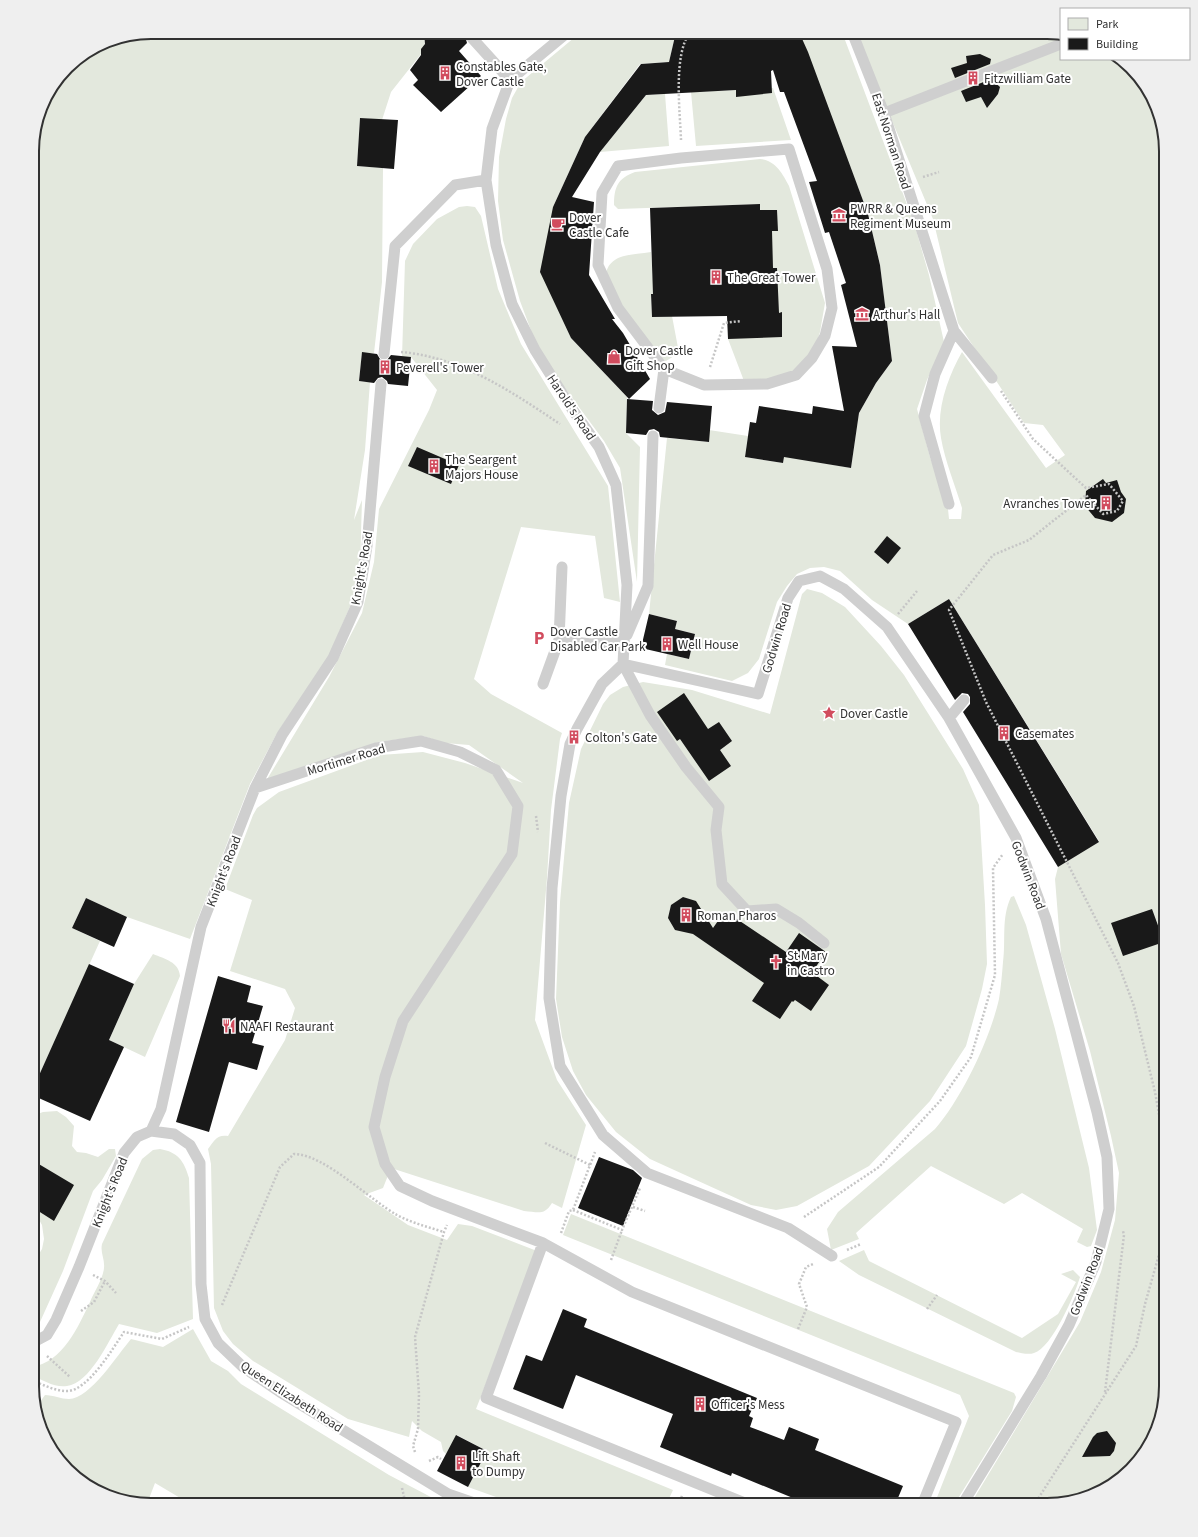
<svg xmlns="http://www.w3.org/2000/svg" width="1198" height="1537" viewBox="0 0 1198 1537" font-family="'Source Sans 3',sans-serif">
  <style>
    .green { fill: #e3e8dd }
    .building { fill: #191919 }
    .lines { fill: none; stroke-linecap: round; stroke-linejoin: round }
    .path { stroke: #c6c6c6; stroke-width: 2.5; stroke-dasharray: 2 2; stroke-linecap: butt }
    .service { stroke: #cfcfcf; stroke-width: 11 }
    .labels { text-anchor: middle; stroke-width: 4; stroke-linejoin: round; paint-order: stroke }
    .poi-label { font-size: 13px; fill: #323232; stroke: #fff; text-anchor: start }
    .street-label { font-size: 13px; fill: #323232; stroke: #fff }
    .rim { fill: none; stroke: #323232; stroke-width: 2 }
  </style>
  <rect width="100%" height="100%" fill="#fff"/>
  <path class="green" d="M151,32H424L425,45L421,50V54L391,92L382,120L360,118L357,166L383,168L382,282L374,353H362L359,381L370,382L365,450L354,520L362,500L360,568L354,597L329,656L276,735L250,784L190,939L127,917L86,898L72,928L100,941L32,1091V143L44,99L72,62L106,41Z
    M581,32H676L669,62L640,64L585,137L553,207L571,338L627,397L626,433L640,447L637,582L620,468L604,441L556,376L535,341L520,301L503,240L498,201L499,157L506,119L512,98L521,82Z
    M799,32H842L914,223L929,275L944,342L927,380L917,409L930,457L948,509L949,519H961L962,508C955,485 945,461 941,438C936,409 948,377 962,352L1046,468L1065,455L1043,425L1024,423L958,323L933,219L855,32H1055L1061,34V59H1118L1146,85L1162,120L1166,151V1386L1150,1445L1113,1485L1078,1501L1047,1505H970L1080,1322L1101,1272L1115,1220L1119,1173L1111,1136L1090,1051L1061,954L1055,879L1058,867L1099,841L949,599L908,624L872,600L840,571L824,567L810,568L797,574L787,586L777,602L759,659L748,673L732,681L665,665L667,654L689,659L695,634L675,629L677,621L649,614L667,438L709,442V430L748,436L745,457L783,463L786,445L811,461L851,468L859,413L876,383L892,361L880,265L868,214Z
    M773,88L791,140L696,146L691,92L736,90V97L754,91Z
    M665,94L669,146L600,152L646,95Z
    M760,159C775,160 783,174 789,186L825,303L820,332L816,345L798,368L791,373L765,381H744L728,339L741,325L761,238L760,204L618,209L614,205C614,187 618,178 635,172Z
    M467,206L475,207L481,216L498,289L521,344L608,486L620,602L604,598L595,536L521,527L474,679L491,694L562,733L560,739L551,810L547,878L535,1020L557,1080L586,1125L562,1208L552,1203C544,1216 538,1212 524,1211L391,1168L383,1188L364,1195L408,1225L447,1240L458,1224L472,1226L537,1251L476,1409L673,1490L666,1505H518L468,1487L487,1451L457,1435L446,1454L443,1451L441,1442L422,1431L412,1421L409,1437L348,1419L253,1361L233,1344L223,1331L214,1308L211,1164L208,1149C214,1141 217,1134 228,1136L285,1040L295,1008L285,989L230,971L252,900L225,889L253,815L257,808L279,792L380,755L423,752L465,763L523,783L469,745L445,743L423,736L378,742L266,781L329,677L362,613L374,562L379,509L429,410L437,390L411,357H402L405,261L413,244L437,219L459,207Z
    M651,252L654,294H651L652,317L672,316L679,353L666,361L662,360C641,334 617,305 606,273C611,253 633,255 651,252Z
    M807,589L822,593L845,607L881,646L904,675L963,769L979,805L985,905L987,964L982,989L966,1046L930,1101L869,1166L797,1206L776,1210L751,1205L650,1159L616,1132L586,1095L573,1071L562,1037L556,999L560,902L569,803L581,749L603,704L610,695L623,687L643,682L692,690L770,714L802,594Z
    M1014,896L1026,925L1055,1029L1089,1168L1097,1230L1091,1246L1087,1247L1077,1242L1083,1229L1022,1193L1004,1204L931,1166L856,1233L859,1239L831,1250L827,1229L838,1212L935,1129C962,1098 990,1039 999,999C1001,987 1002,974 1003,962C1006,940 1001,918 1011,897Z
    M153,954C165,959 179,962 180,976L145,1057L109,1040L134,984Z
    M57,1111L66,1117L74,1126L72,1146L77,1152L86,1153L98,1157L109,1149H115L116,1156L102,1180L93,1191L63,1271L40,1322L32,1329V1265L42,1249L44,1239L42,1225L32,1207V1116L43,1112Z
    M160,1149C178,1152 184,1161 189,1178L193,1319L157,1333L119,1324C108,1342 90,1383 67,1386C55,1388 42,1380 32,1375V1367C63,1362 78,1327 90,1302C94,1292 103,1279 104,1268C105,1259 100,1253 102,1244L142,1159L153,1150Z
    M571,1214L1014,1393L1016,1397L1012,1411L954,1505H934L969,1416L960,1395L563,1235Z
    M864,1250L869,1261L1022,1338L1058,1314L1076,1282L1061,1274L1073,1270L1080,1277C1075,1294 1052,1348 1034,1353C1029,1355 1021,1353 1016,1352L859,1275L839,1261Z
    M193,1329L211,1361L228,1371L241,1384L389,1475L446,1505H192L155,1483L147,1504L92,1489L52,1452L36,1417L35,1409L45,1395C53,1395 61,1399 69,1399C90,1399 118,1354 131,1339L163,1347Z"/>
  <path class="building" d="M424,32H469L465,36L467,43L459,51L481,76L441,112L413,85L418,80L410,70L421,55V49L425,44Z
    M676,32H799L808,52L868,214L880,265L892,361L876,383L859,413L851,468L784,457L783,463L745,457L750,422L756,423L759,406L812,414L813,406L844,411L832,346L857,347L841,285L846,283L829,232L825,233L809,182L817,181L784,92H780L773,70L771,71L772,93L736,97V90L646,95L600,152L572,197L594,202L589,275L615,319H612L623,333L650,379L629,399L571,338L540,272L553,207L585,137L641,64L669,62Z
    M980,54L991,59L990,64L955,78L951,68L967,63L966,56Z
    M991,79L1000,87L998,94L987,108L981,97L966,102L961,91Z
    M360,118L398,120L394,169L357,166Z
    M760,204V210H777L778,231H772L773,268H777L779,313L782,312V337L728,339L727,316L652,317L651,294H653L650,208Z
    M362,352L377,354L380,359L384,361L387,360L391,355L411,357L408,386L388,384L387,381L382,377L378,378L374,383L359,381Z
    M627,399L653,401L652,410L658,415L665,412L667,402L712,406L709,442L660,437L659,432L654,429L649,430L646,435L626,433Z
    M417,447L459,465L451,484L408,466Z
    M1103,479L1106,483L1117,480L1121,492L1126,499L1124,513L1112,522L1095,518L1085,506L1086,491Z
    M887,536L901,548L888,564L874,552Z
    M949,599L1099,842L1058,867L963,712L970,704V697L968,694L962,693L955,700L908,624Z
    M649,614L677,621L675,629L695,634L689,659L641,648Z
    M684,693L708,729L719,722L732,741L720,750L731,766L709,781L680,739L677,741L657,712Z
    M683,897L696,901L713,928L725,911L786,952L799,933L826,952L813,971L814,972L813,973L829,985L811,1011L795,1000L793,1002L792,1001L780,1019L752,1001L764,983L693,934L675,930L668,918L671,905Z
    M86,898L127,917L114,947L72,928Z
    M1152,909L1164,942L1123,956L1111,923Z
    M89,964L134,984L109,1040L124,1047L90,1121L32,1095V1091Z
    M218,976L251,986L247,1002L263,1006L252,1043L264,1046L257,1070L229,1062L209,1132L176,1122Z
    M599,1157L633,1170L642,1178L623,1226L578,1208Z
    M32,1160L74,1185L54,1221L32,1207Z
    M563,1309L587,1319L584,1327L757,1398L749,1416L753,1418L750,1427L784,1440L789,1427L819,1439L815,1450L903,1486L895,1505H810L732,1473L731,1476L660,1447L673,1414L576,1375L563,1409L513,1389L526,1355L542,1361Z
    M1107,1431L1116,1443L1114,1451L1110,1456L1082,1457L1093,1437L1097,1433Z
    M456,1435L487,1451L468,1487L437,1471Z"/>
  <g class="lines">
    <path class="path" d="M904,32L915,37L924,32
      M681,140C680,111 673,55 690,32
      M923,177L939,172
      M401,352C461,357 512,392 560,424
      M710,367L724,323L741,321
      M1001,391L1033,439L1086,488L1109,484L1123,501L1117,511L1103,514L1086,495L1029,540L993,555L949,610L986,702L1118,963L1134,1006L1155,1092L1166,1153
      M898,614L917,591
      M536,816L538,832
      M545,1143L590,1165
      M633,1207L645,1211
      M573,1210L622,1230L640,1188
      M804,1217L879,1167L940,1101L971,1057L995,975L993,868L1003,854
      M561,1233L569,1211L573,1210L595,1152
      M847,1250L861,1244
      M611,1260L622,1230
      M93,1275L105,1281L116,1293
      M222,1305L280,1167L294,1154C324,1154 370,1200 397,1215C412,1223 428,1227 444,1232
      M927,1309L937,1295
      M81,1311L94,1302L105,1281
      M798,1329L807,1307L799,1284L806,1267L813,1264
      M47,1356L70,1377
      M32,1380C43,1385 55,1391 67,1391C88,1391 113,1348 124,1332L162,1339L189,1327
      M1105,1392L1124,1235L1123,1231
      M415,1452L413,1446L418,1429L419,1394L415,1337L444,1232L447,1225
      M429,1461L438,1457L441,1459
      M402,1488L406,1505
      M145,1499L154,1505
      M678,1505L682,1496
      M1034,1505L1136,1346L1145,1304L1164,1237L1166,1217"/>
    <path class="service" d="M852,32L884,113L954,331L992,378
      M472,38L510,80
      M884,113L1061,44
      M486,180L496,245L512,304L535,350L572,409L599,447L616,485L627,585L623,664L758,694L788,598L799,581L820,576L844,589L887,627L949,718L1016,838L1046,919L1097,1112L1107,1157L1109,1209L1096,1262L1069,1325L1041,1376L962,1505
      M384,354L395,246L455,185L486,180L492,129L510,80L568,32
      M659,408L664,369L704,385L767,384L796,375L812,358L825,336L832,308L827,269L789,149L681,158L618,166L602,193L598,265L618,308L664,369
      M949,504L924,416L935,374L954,331
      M562,567L559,640L591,644L624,641
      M627,635L648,586L653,436
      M543,684L559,640
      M949,718L964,700
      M255,788L376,748L421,741L460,752L496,770L518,806L512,854L403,1021L385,1077L374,1127L385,1164L400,1186L432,1201L543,1243L632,1292L956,1422L922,1505
      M824,943L799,923L776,909L747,911L722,884L716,830L719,807L686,767L650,715L623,664L602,684L577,729L570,744L561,796L552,888L549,998L560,1066L603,1135L647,1173L788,1228L832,1256
      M151,1131L174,1134L190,1145L200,1163L201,1284L205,1319L218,1343L243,1367L280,1392L448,1494L480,1505
      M543,1243L486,1398L750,1505
      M32,1343L47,1335L56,1320L79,1267L124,1153L137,1137L151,1131L161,1109L201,927L255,788L282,735L333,658L358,602L367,546L381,384"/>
  </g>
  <defs>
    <g id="building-bare" transform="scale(1.08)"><path d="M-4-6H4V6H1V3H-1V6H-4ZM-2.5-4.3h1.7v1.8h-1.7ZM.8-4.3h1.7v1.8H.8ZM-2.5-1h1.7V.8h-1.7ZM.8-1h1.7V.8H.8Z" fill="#d14c5e" stroke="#fff" stroke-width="2.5" paint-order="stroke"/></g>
    <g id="museum-bare" transform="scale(1.08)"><path d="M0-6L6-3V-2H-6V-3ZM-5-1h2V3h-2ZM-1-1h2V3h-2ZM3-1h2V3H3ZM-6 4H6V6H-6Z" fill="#d14c5e" stroke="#fff" stroke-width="2.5" paint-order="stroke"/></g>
    <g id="cafe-bare" transform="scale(1.08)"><path d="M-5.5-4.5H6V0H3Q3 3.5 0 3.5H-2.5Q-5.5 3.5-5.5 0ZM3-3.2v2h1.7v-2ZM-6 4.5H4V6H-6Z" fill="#d14c5e" stroke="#fff" stroke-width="2.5" paint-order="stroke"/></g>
    <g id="shop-bare" transform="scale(1.08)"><path d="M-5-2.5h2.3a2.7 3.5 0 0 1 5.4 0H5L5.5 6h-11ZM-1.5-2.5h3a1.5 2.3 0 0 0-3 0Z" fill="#d14c5e" stroke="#fff" stroke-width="2.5" paint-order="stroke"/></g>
    <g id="parking-bare" transform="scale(1.08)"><path d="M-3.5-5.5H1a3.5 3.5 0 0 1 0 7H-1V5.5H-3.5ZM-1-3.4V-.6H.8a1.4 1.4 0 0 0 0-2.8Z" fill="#d14c5e" stroke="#fff" stroke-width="2.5" paint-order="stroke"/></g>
    <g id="sight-bare" transform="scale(1.08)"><path d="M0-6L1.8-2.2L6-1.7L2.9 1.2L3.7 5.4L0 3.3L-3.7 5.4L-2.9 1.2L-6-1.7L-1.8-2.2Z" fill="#d14c5e" stroke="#fff" stroke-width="2.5" paint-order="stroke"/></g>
    <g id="church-bare" transform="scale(1.08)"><path d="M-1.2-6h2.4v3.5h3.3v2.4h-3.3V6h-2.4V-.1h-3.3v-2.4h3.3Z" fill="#d14c5e" stroke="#fff" stroke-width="2.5" paint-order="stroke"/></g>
    <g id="restaurant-bare" transform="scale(1.08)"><path d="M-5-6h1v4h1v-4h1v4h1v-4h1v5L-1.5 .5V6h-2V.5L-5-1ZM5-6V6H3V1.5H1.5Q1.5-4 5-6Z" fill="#d14c5e" stroke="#fff" stroke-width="2.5" paint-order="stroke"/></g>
  </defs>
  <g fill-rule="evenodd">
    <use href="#building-bare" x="445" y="73"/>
    <use href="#building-bare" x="973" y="78"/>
    <use href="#museum-bare" x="839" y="215"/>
    <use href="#cafe-bare" x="558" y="224"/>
    <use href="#building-bare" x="716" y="277"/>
    <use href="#museum-bare" x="862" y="314"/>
    <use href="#shop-bare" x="614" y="357"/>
    <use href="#building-bare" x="385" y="367"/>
    <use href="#building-bare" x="434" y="466"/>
    <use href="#building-bare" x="1106" y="503"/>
    <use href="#parking-bare" x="539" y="638"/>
    <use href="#building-bare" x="667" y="644"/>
    <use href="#sight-bare" x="829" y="713"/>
    <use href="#building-bare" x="1004" y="733"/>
    <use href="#building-bare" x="574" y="737"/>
    <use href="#building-bare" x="686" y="915"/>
    <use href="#church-bare" x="776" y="962"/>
    <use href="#restaurant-bare" x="229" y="1026"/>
    <use href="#building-bare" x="700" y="1404"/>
    <use href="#building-bare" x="461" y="1463"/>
  </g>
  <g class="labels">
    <g class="poi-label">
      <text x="456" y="71">Constables Gate,<tspan x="456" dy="15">Dover Castle</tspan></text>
      <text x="984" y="83">Fitzwilliam Gate</text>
      <text x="850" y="213">PWRR &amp; Queens<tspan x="850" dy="15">Regiment Museum</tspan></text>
      <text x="569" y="222">Dover<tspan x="569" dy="15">Castle Cafe</tspan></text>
      <text x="727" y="282">The Great Tower</text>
      <text x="873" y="319">Arthur's Hall</text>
      <text x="625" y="355">Dover Castle<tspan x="625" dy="15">Gift Shop</tspan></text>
      <text x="396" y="372">Peverell's Tower</text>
      <text x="445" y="464">The Seargent<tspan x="445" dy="15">Majors House</tspan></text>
      <text x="1095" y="508" text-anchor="end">Avranches Tower</text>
      <text x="550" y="636">Dover Castle<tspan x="550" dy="15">Disabled Car Park</tspan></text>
      <text x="678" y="649">Well House</text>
      <text x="840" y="718">Dover Castle</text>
      <text x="1015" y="738">Casemates</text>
      <text x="585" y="742">Colton's Gate</text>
      <text x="697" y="920">Roman Pharos</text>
      <text x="787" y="960">St Mary<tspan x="787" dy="15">in Castro</tspan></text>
      <text x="240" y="1031">NAAFI Restaurant</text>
      <text x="711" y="1409">Officer's Mess</text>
      <text x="472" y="1461">Lift Shaft<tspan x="472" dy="15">to Dumpy</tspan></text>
    </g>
    <g class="street-label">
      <text transform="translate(892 141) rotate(72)" y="5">East Norman Road</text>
      <text transform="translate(572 407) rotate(56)" y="5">Harold's Road</text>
      <text transform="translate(361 568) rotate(-80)" y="5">Knight's Road</text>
      <text transform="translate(776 638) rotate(-73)" y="5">Godwin Road</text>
      <text transform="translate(346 759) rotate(-17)" y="5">Mortimer Road</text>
      <text transform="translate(223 871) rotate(-69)" y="5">Knight's Road</text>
      <text transform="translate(1029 875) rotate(69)" y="5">Godwin Road</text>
      <text transform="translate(109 1192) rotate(-68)" y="5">Knight's Road</text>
      <text transform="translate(1086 1281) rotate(-69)" y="5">Godwin Road</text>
      <text transform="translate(292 1396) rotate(33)" y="5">Queen Elizabeth Road</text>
    </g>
  </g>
  <path d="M0 0H1198V1537H0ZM151 39H1047A112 112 0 0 1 1159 151V1386A112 112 0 0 1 1047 1498H151A112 112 0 0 1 39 1386V151A112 112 0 0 1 151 39Z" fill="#efefef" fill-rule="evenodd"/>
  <path class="rim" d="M151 39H1047A112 112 0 0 1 1159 151V1386A112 112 0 0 1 1047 1498H151A112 112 0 0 1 39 1386V151A112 112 0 0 1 151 39Z"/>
  <rect x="1060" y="8" width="130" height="52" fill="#ffffff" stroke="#adadad"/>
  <rect x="1068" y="18" width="20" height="12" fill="#e3e8dd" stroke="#adadad"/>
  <text x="1096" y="28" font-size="12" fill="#323232">Park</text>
  <rect x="1068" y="38" width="20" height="12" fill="#191919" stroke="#adadad"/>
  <text x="1096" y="48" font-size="12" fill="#323232">Building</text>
</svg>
